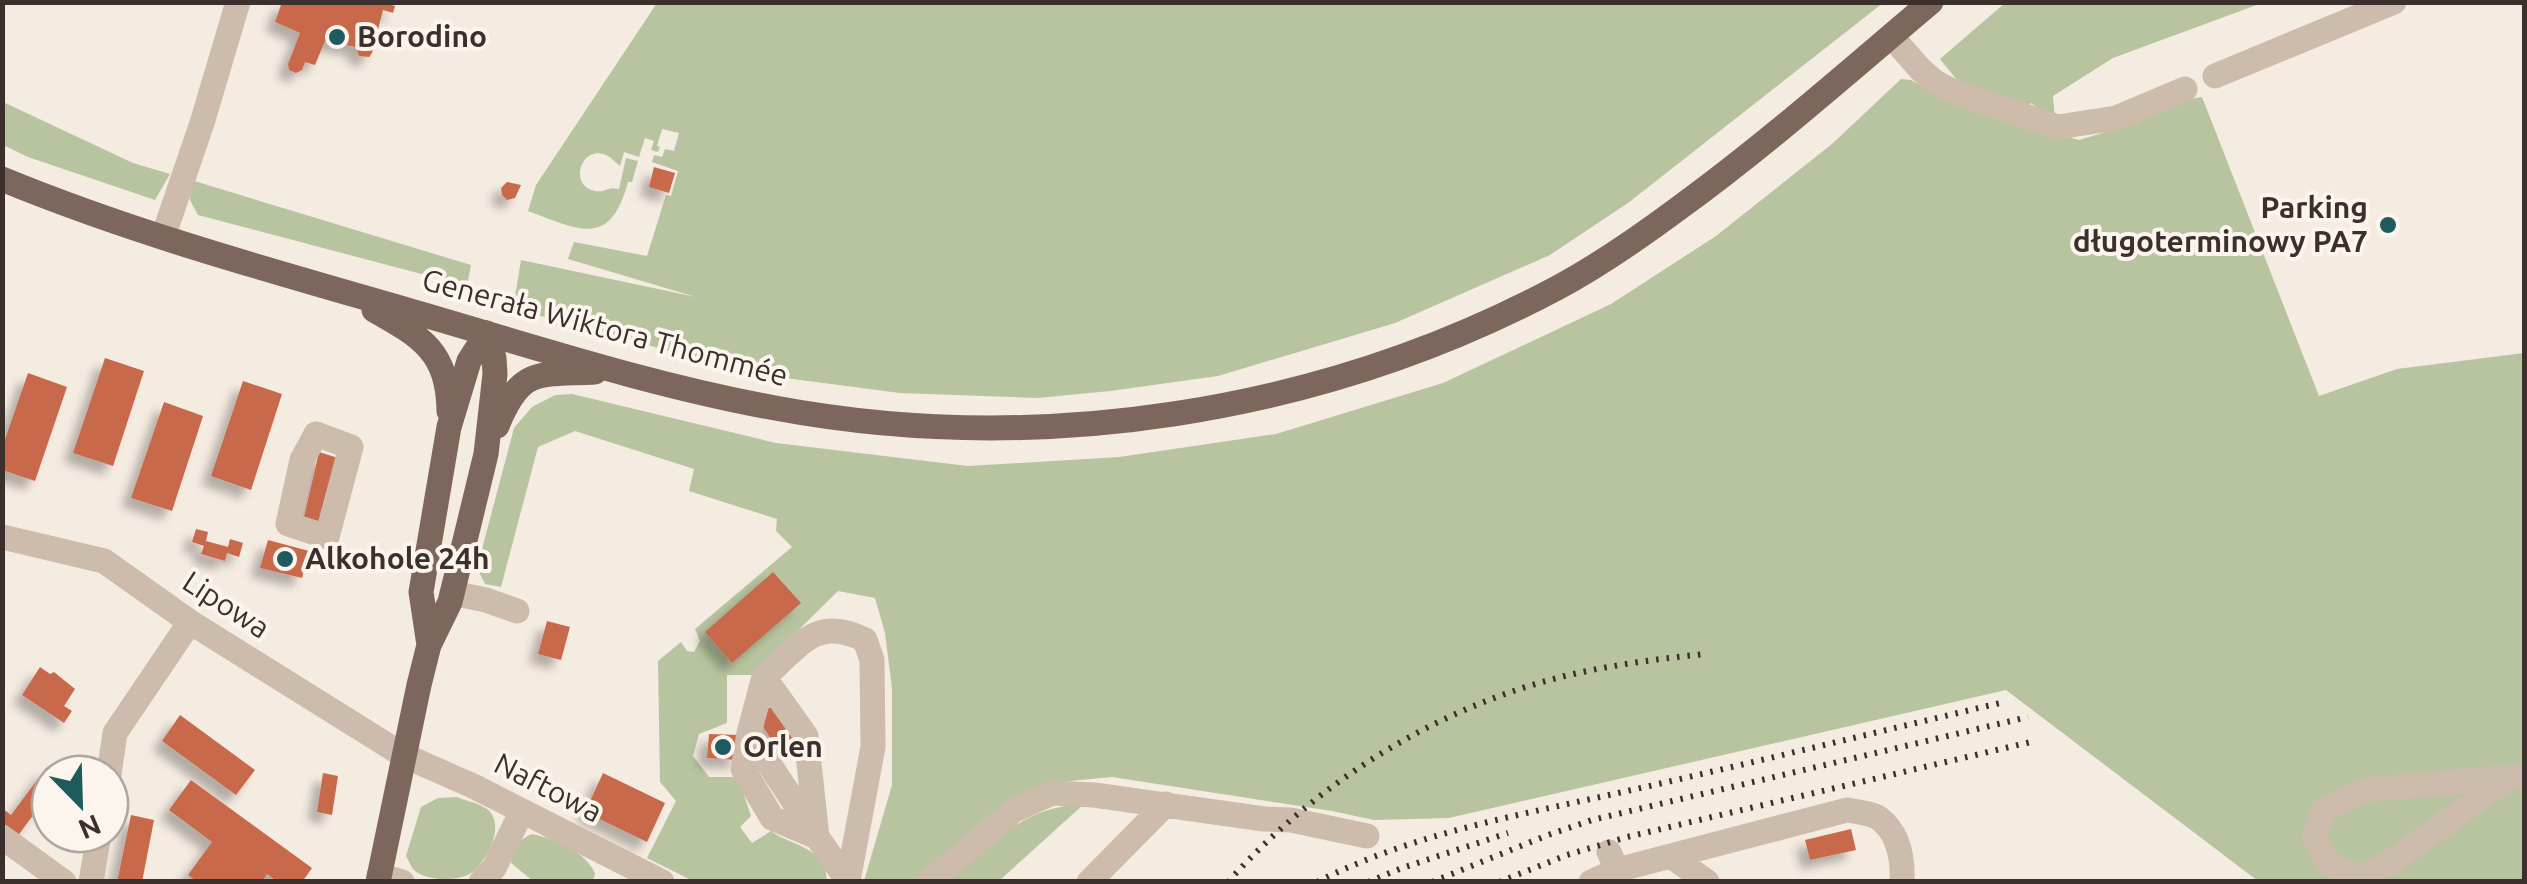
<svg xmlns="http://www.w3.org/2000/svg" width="2527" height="884" viewBox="0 0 2527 884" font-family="Ubuntu,sans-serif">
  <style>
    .green { fill: #b8c4a0 }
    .building { fill: #c8694b; filter: url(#shadow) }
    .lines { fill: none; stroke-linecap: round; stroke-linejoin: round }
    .minor { stroke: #cdbbac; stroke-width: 25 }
    .major { stroke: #7d675c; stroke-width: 25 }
    .rail { stroke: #3b302b; stroke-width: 6; stroke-dasharray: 2.5 8; stroke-linecap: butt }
    .poi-dot { fill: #1f5a5e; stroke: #fbf5ee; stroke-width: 4 }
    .labels { text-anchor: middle; stroke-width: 8; stroke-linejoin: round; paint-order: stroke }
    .poi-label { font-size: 30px; font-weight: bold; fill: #3b302b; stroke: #fbf5ee; text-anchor: start }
    .street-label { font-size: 30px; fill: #3b302b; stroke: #fbf5ee }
  </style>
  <defs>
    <filter id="shadow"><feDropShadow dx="-9" dy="9" stdDeviation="5" flood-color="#0004"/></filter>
  </defs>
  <rect width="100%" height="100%" fill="#f4ebe1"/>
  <path class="green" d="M657,3V2L1883,3L1628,203L1550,255L1395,323L1218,376L1110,391L1038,398L900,393L754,374L522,311L514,303L521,260L696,297L568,259L574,242L647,256L666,195L671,196L678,171L652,162L654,155L662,157L665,149L674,151L679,133L662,129L657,146L660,147L658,152L651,150L654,141L645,138L639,157L624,152L620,166C616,163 612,158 608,156C582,142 567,186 595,191C606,193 607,186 619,189L626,158L638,161L632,182H628C610,249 579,230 528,211L536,185Z
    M2005,3H2262L2113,58L2053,96L2055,120L2031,103L2010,119L2079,140L2139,122L2169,103L2202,97L2319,396L2397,369L2524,353V881H2258L2006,690L1449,818L1374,820L1332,811L1112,777L1049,783L917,881H864L892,785V689L885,633L875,598L838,591L753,675H727V723L699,734L693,756L709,777H741V786L751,816L740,827L752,843L771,831C787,843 813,846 823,864C826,869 826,876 827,881H693L647,858L676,801L660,782L658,661L681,642L687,651L694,652L700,641L695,629L792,547L776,531L777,519L689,491L694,469L575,431L538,447L501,587L485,584L477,568L514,428L532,407L555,395L572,394L776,443L968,466L1119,457L1276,434L1443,383L1611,304L1716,236L1832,144L1901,79L1911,80L1954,103L1981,110L1940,59Z
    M3,102L133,163L170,174L155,200L28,157L3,145Z
    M191,180L471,265L467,286L198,215L190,200Z
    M457,797C466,801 479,803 487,809C506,824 488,858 474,871C461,882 427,882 414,870C411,867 409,861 406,856L421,807L438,798Z
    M1084,804L999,881L946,882C990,845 1023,806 1084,804Z
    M532,834C555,839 585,851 595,873L593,881H533L511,863C513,848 518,840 532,834Z"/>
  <path class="building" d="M282,2H383L395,6L393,13L383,10L372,53L369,57L359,56L356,47L325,41L315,65L305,62L302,70L296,73L289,70L288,64L300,33L275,22Z
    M654,167L675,173L669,193L649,187Z
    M507,182L521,185L515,198L507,200L502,195L501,188Z
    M105,358L144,371L113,466L73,453Z
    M28,373L67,387L35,481L2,470V448Z
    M243,381L282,394L251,490L211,476Z
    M164,402L203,416L172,511L131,498Z
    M319,452L338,458L321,522L304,517Z
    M196,529L208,532L206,541L228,547L230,539L243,543L239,557L227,553L225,561L201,554L204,546L192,542Z
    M268,540L309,551L302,578L260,568Z
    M773,572L801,603L732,663L705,632Z
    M547,621L570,627L561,660L538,654Z
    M40,667L50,674L54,672L75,689L64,706L72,711L64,723L22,695Z
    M777,703L800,737L779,751L756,716Z
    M180,715L255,770L236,795L162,741Z
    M709,734L739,735L738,760L707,758Z
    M59,767L65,771L63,774H50V792L17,837L2,826V808L11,815L46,768L54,774Z
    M323,773L338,776L332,815L317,812Z
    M603,773L665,803L647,842L585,812Z
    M191,780L312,868L302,882H278L267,874L262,882H197L188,875L212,842L169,810Z
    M131,815L154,820L142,882H117Z
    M1851,829L1856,850L1810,860L1805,840Z"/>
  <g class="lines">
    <path class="minor" d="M1891,36L1921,70L1935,82L1952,91L2058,127L2116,118L2185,89
      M2215,76L2394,2
      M163,237L202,123L238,2
      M316,434L351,447L327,537L288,524L302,460Z
      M2,537L104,561L190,622L403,755L473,786L662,882
      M452,593L486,600L517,611
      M764,677L749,733L813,831
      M749,733L743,769L772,818L817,837
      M109,774L115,733L190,622
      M2508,778L2391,862L2361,877L2329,864L2314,837L2323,811L2363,790L2524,776
      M2,837L64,882
      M1609,852L1617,870L1847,810C1857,812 1872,813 1880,819C1899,834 1903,860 1902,882
      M1671,856L1707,882
      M379,875L402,882
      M91,882L99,834
      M481,882L494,868L522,811
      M848,882V881L873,747L872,660L865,640C816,615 800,646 764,677L806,736L817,837L848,881
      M929,882L1013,811L1052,793L1094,795L1264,819L1291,820L1367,836
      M1089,882L1166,804
      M1591,882L1617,870L1610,882"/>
    <path class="major" d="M2,179C138,235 280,273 421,314C538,348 654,386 775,408C1038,457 1320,414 1557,288C1600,265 1640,237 1679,208C1767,144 1848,72 1931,2
      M374,310C422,337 448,352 449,411
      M497,426C521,367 537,375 595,372
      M429,645L421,592L449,427L469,361L487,333
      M378,882L419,685L429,645L450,602L486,454L495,374L494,358L487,333"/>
    <path class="rail" d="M1228,882C1311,789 1419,718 1539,683C1593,667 1649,660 1704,654
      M1317,882C1410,835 1509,817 1609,795C1741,766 1872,733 2004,702
      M1368,882L1402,868L1508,833
      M1432,882L1548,835L1592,820L2028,717
      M1499,882L1567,855L1627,837L2035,741"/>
  </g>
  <g class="poi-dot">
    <circle cx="337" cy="37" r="10"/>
    <circle cx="2388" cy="225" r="10"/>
    <circle cx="285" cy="559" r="10"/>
    <circle cx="723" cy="747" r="10"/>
  </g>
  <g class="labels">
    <g class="poi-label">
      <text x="357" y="47">Borodino</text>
      <text x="2368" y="218" text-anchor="end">Parking<tspan x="2368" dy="34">długoterminowy PA7</tspan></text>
      <text x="305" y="569">Alkohole 24h</text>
      <text x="743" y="757">Orlen</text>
    </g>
    <g class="street-label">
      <text transform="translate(605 328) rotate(15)" y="10">Generała Wiktora Thommée</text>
      <text transform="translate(226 605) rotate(33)" y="10">Lipowa</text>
      <text transform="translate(548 788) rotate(27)" y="10">Naftowa</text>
    </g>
  </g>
  <rect width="2527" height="884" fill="none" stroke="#3b302b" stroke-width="10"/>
  <g transform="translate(80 804) rotate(157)"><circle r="48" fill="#fbf5ee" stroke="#aea6a0" stroke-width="2.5"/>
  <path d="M0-8L18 38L0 25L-18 38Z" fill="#1f5a5e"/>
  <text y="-15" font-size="28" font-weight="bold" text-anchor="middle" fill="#3b302b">N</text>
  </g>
</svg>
